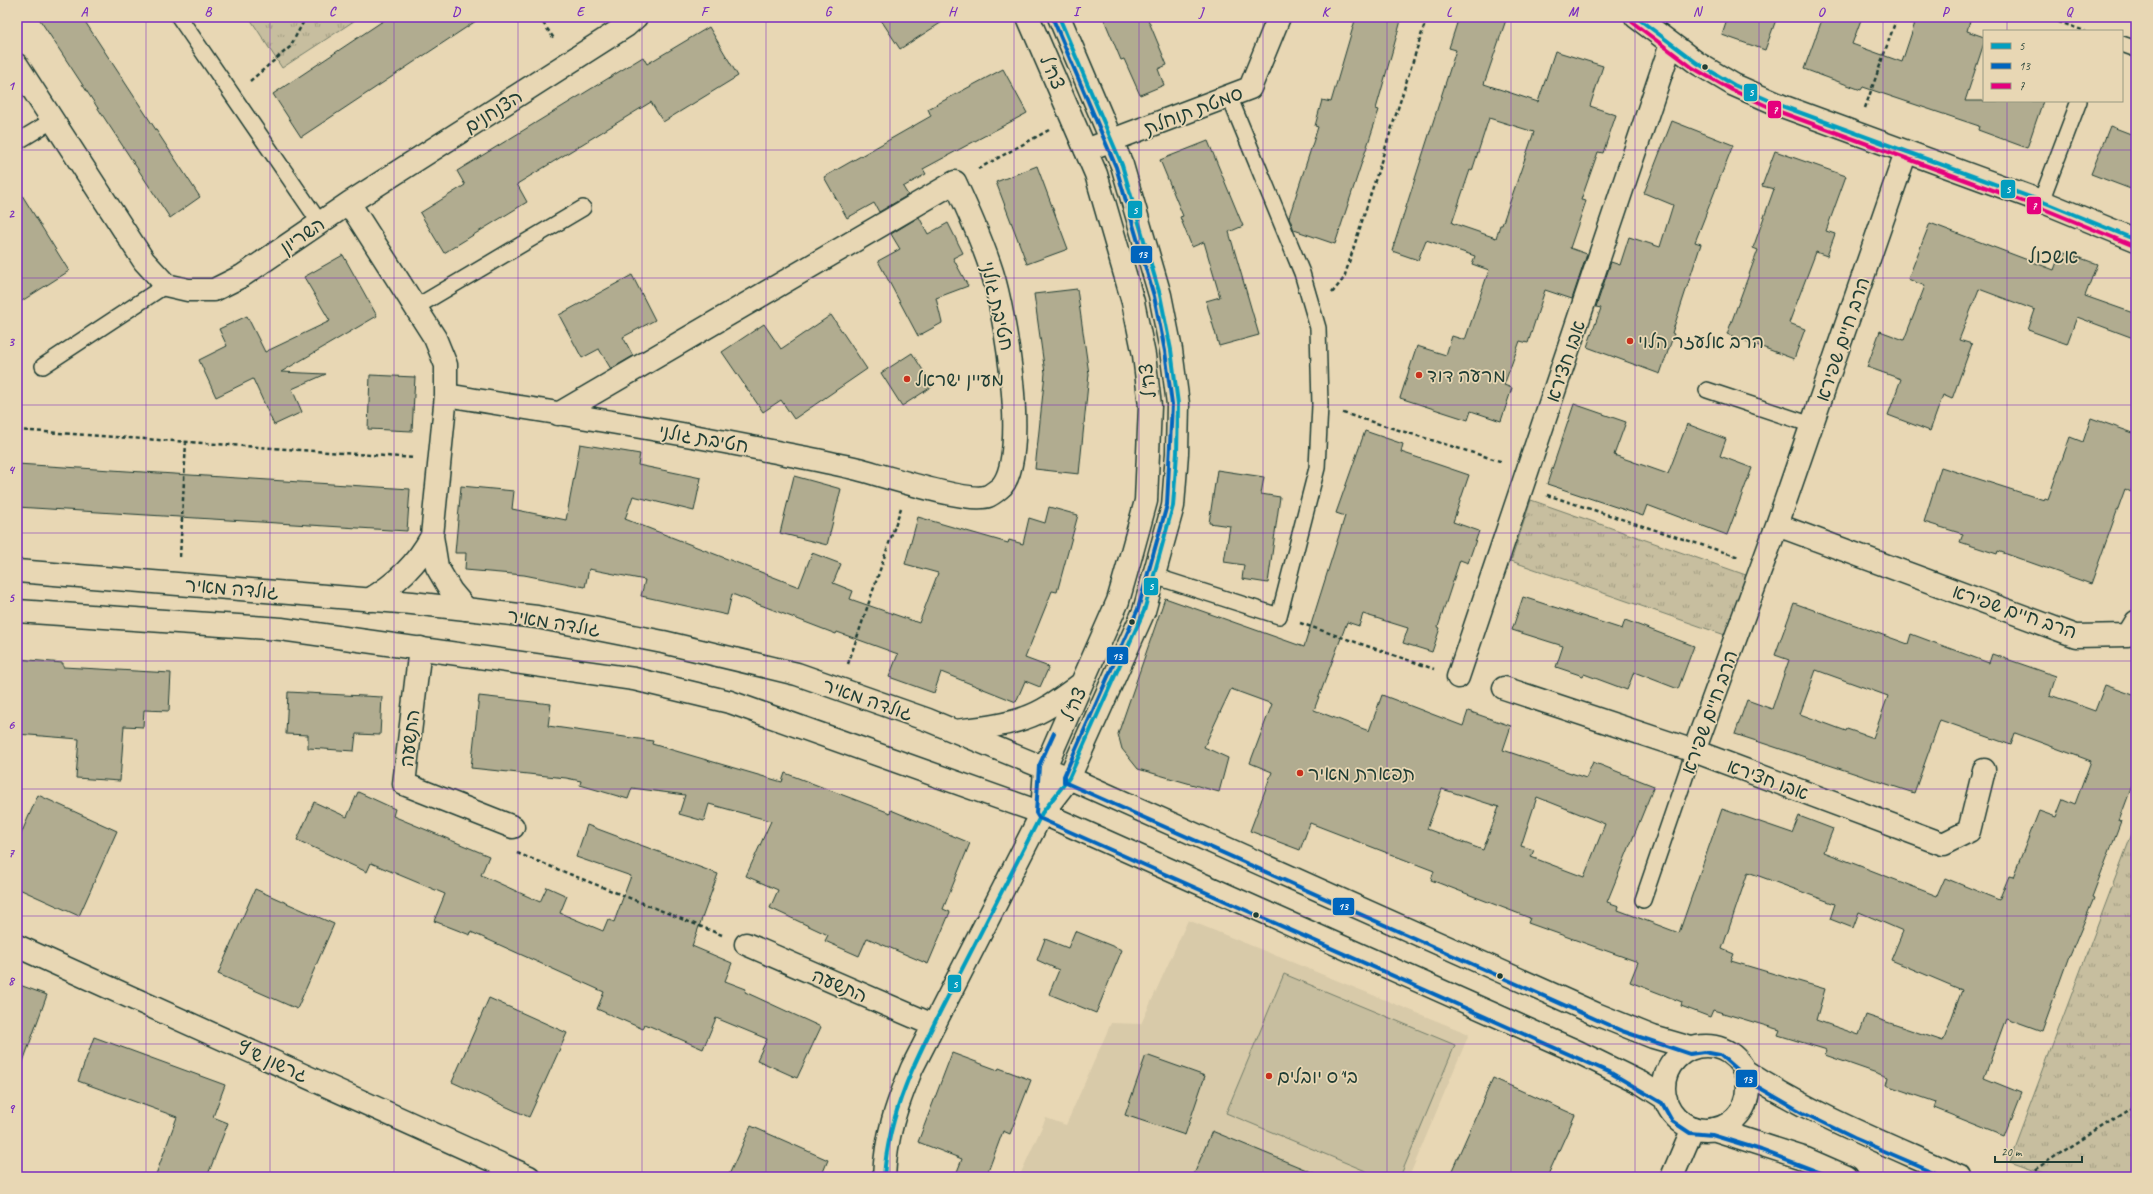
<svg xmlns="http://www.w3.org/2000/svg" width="2153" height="1194" viewBox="0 0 2153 1194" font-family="Caveat,'Playpen Sans Hebrew',sans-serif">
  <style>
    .built { fill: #d8caa9 }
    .grass { fill: #c7be9f; stroke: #737e6a }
    .park { fill: url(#park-tufts); stroke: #737e6a }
    .building { fill: #b1ac90; stroke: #1f3d34; fill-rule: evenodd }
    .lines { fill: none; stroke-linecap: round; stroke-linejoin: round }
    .service-casing { stroke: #1f3d34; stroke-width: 18 }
    .minor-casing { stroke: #1f3d34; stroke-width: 25 }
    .tertiary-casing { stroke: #1f3d34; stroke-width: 25 }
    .secondary-casing { stroke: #1f3d34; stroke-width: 25 }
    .path { stroke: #1f3d34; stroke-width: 2.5; stroke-dasharray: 4 3; stroke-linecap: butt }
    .service { stroke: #e8d7b4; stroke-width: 15 }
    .minor { stroke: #e8d7b4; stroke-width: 22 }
    .tertiary { stroke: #e8d7b4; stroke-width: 22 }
    .secondary { stroke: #e8d7b4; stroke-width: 22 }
    .bus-1-casing { stroke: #e8d7b4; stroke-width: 7 }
    .bus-2-casing { stroke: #e8d7b4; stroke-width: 7 }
    .bus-3-casing { stroke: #e8d7b4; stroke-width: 7 }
    .bus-1 { stroke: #039ebf; stroke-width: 4 }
    .bus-2 { stroke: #0065bd; stroke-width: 4 }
    .bus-3 { stroke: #e5007d; stroke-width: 4 }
    .grid { fill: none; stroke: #7b2cbf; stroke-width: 1; stroke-opacity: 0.55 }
    .bus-dot { fill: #1f3d34; stroke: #e8d7b4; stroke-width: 1.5 }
    .poi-dot { fill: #c8321e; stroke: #e8d7b4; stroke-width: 1.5 }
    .labels { text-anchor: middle; stroke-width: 3.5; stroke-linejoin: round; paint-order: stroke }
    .street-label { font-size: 19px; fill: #1f3d34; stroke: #e8d7b4 }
    .poi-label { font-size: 19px; fill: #1f3d34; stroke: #e8d7b4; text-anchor: start }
    .neighbourhood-label { font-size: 20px; fill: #1f3d34; stroke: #e8d7b4 }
    .line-badge { stroke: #e8d7b4; stroke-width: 1.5 }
    .badge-label { font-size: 11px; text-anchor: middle; font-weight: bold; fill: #fff }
    .neatline { fill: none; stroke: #7b2cbf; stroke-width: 1.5 }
    .grid-label { font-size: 13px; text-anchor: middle; font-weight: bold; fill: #7b2cbf }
  </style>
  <defs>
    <pattern id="park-tufts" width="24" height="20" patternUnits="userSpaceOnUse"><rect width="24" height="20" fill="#c7be9f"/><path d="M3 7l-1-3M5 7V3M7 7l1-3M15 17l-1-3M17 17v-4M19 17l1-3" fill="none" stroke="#a19c82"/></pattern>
  </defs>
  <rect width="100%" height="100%" fill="#e8d7b4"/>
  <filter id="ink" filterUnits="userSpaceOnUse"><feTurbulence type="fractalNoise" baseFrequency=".025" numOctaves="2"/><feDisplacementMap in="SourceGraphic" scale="8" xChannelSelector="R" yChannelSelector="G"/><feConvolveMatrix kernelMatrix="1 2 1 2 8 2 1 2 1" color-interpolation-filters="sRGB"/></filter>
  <g filter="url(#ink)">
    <path class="built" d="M1188,920L1469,1034L1409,1177H1019L1046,1118L1066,1125L1111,1023L1141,1024Z"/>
    <path class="grass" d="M1284,974L1455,1045L1400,1177H1380L1226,1113Z"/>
    <path class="park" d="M249,17H360L282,68Z
      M1531,500L1746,575L1725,635L1511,561Z
      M2136,823V1177H2055L2009,1161Z"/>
    <path class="building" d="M38,17H82L200,197L170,218Z
      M389,17H482L301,137L273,94Z
      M879,17H950L900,49Z
      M1103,17H1147L1167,65L1158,69L1164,85L1140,95L1124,59L1121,60Z
      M1356,17H1402L1376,109L1379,110L1335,244L1294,230L1289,217L1318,127L1315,126L1322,100L1331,102Z
      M1459,17H1507L1484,84L1538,102L1555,51L1603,66L1590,106L1616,115L1603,153L1598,152L1581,200L1586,201L1570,248L1587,254L1572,299L1545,290L1528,343L1520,341L1504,385L1512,388L1501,421L1471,411L1468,420L1400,398L1417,346L1446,355L1452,336L1465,340L1489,270L1472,264L1475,256L1426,240L1418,260L1392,251L1456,50L1449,48ZM1489,118L1534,132L1502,225H1500L1496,238L1452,223L1470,170L1472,171Z
      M1728,17H1777L1765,50L1722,35Z
      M1823,17H1862L1852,44L1902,62L1917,17H1971L1967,31L1984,37V43L1965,101H2043L2027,148L1978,130L1979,126L1863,87L1861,90L1804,69Z
      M709,27L738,76L663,122L651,102L517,184L527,202L444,253L420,213L465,185L457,171L643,57L647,64Z
      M1003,69L1027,113L923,169L926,174L903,187L908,195L879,212L874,203L847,218L824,177L931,116L928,109Z
      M1672,121L1733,145L1695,242L1701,244L1672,333L1674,334L1660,374L1587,347L1601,308L1596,307L1611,262L1620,265L1629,237L1660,247L1673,205L1644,193Z
      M2110,126L2136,136V191L2091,174Z
      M1208,141L1243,226L1229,232L1259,335L1219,346L1206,301L1220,297L1204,242L1192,247L1180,217L1183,216L1160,160Z
      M1775,151L1846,176L1826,231L1835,234L1827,256L1816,252L1789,323L1805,329L1794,359L1727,334L1758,250L1753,248L1774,189L1762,186Z
      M1037,166L1068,249L1027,264L996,182Z
      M17,187L69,271L17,304Z
      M919,217L928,234L948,223L963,253L953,258L968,286L936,298L942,323L918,336L878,261L900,249L891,234Z
      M1930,223L2054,270L2061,251L2097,264L2085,296L2136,314V339L2077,317L2067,344L2028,330L2035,310L1979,289L1959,340L1972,344L1952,399L1943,395L1930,431L1888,415L1901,379L1867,367L1880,331L1904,340L1925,286L1908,279Z
      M343,255L377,316L281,372L326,374L292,389L302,412L274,425L253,379L216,397L199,360L227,346L219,329L247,316L265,352L330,321L304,277Z
      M632,275L655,320L623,337L633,356L611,369L599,349L582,358L559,315Z
      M1077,289L1089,374L1079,474L1035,469L1045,373L1034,294Z
      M831,315L867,369L794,419L781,400L763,412L722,352L764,324L781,349Z
      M912,353L933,386L902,406L881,373Z
      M370,375L415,377L412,431L368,429Z
      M1574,404L1626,422L1614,455L1668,474L1687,424L1726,439L1720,456L1752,468L1727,535L1647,505L1643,516L1547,484Z
      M2091,418L2136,434V477L2131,492L2125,489L2091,584L1998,551L1997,554L1960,542L1963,534L1924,522L1941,467L2044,500L2045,498L2048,499L2070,437L2083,442Z
      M1365,431L1403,444L1401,452L1469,475L1453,522L1479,531L1468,563L1460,560L1438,627L1440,628L1432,652L1403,643L1408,628L1363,614L1359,626L1347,622L1314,710L1369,731L1382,695L1463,726L1468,711L1511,726L1503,750L1586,778L1593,762L1654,786L1607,902L1619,906L1618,910L1679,933L1722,809L1792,833L1799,816L1833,829L1824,852L1937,896L1945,878L1999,900L2009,876L2013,877L2039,811L2056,817L2063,799L2075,804L2091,761L2015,733L2011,745L1940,720L1914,793L1735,734L1747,700L1772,709L1789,660L1775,655L1794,603L1908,644L1911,634L1989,663L1992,654L2056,676L2050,695L2095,711L2105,685L2136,696V775L2119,821H2121L2092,897L2094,898L2070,956H2069L2042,1031L2006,1018L1984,1078L2021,1093L2004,1136L1934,1108L1936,1102L1886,1085L1888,1077L1825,1055L1827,1050L1778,1035L1780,1030L1713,1010L1710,1017L1681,1006L1682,1002L1630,982L1638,962L1528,923L1530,918L1431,880L1434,871L1310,823L1300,850L1250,831L1272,772L1250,763L1272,704L1231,689L1204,747L1228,758L1219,792L1138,769L1122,749L1118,734L1165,598L1304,647L1345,516L1336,513ZM1816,670L1888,696L1873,738L1847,729L1846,731L1800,714ZM1442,789L1499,807L1483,850L1427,829ZM1537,797L1605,824L1584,877L1531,857L1534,850L1521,846ZM1748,872L1835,904L1830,919L1853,928L1859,912L1903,931L1891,960L1962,990L1943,1041L1866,1015L1859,1035L1816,1020L1825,989L1731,961L1734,954L1722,949Z
      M580,444L640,454L638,465L701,478L694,511L633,496L625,519L799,587L812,553L841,564L833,583L853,591L850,599L919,623L938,573L905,564L918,517L1008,543L1009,540L1023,544L1029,518L1045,523L1049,507L1078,515L1057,592L1052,591L1025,658L1049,667L1040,687L1025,681L1016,702L941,672L934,693L889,677L898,654L837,632L836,634L732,594L727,615L641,596L645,580L589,569L585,587L524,575L465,570L466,553H455L461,486L514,491L512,509L566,520Z
      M17,464L410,489L407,531L17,507Z
      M1217,470L1264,477L1261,494L1280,497L1268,583L1242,579L1244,565L1224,562L1230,526L1209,523Z
      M794,476L841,489L827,545L780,533Z
      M1523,597L1622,629L1625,620L1694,646L1678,689L1634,672L1627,690L1584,674L1583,676L1556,667L1563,646L1512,630Z
      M18,659L63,663V667L171,673L169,711L144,710L143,727L124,726L120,781L76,778L79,739L17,734Z
      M288,692L382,697L380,735L356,734L354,751L308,748V735L286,734Z
      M479,696L551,704L548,726L653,741L652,744L782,782L785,773L890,813L891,810L970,843L943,909L950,912L928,964L867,938L859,956L825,941L828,935L770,908L778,890L746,876L771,821L709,804L704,821L679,814L685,795L632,788L628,799L580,785L581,781L566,778L471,768Z
      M358,792L395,809L393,816L489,856L481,875L540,902L547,887L567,896L560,913L603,931L608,919L614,922L631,876L576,857L587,825L718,874L692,946L732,963L725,981L746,989L745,992L821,1027L797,1078L757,1060L767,1039L716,1018L703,1049L645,1024L643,1029L597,1009L604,992L471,932L470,935L434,921L445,894L371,863L367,872L297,840L314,802L347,817Z
      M38,795L117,831L79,916L17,888V843Z
      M255,889L334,924L297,1009L218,974Z
      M1075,931L1122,950L1096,1013L1049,994L1059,970L1037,960L1045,939L1068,948Z
      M17,984L47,995L20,1070H17Z
      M489,998L567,1033L529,1117L452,1082Z
      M94,1037L225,1085L213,1117L228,1123L207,1177H155L177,1117L78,1081Z
      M952,1053L998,1070L999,1068L1031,1080L1010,1134L1003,1131L986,1177H955L962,1159L918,1142Z
      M1146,1055L1205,1076L1185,1135L1125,1115Z
      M1493,1078L1575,1115L1547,1177H1449Z
      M751,1126L828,1160L821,1177H728Z
      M1212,1131L1321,1176V1177H1193Z"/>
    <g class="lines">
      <g class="service-casing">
        <path id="service" d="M179,17L320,223
          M2122,44L2136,49
          M17,142L53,120
          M2041,201L2079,101
          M416,307L583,208
          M43,366L166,285
          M1707,390L1812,425
          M1154,576L1279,616L1317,468L1320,405L1318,328L1302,273L1229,96
          M1643,900L1694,751"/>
      </g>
      <g class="minor-casing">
        <path id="minor" d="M1636,17L1697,63L1734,85L1782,106L2041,201L2136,240
          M17,65L144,261L166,285L188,290H214L242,276L349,203L626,26L636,17
          M1086,150L1250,88L1279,17
          M349,203L435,338L446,365V395L432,536L437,567L451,591L466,609
          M446,395C555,413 663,429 771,451C800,457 829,462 858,469C881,475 970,504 988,496C991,495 999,489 1002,486C1029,453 1005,313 992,272C982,241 969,212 955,182L558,414
          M1777,525L2076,636L2128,635L2136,622
          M369,600C397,583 417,564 432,536
          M420,648L404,784L513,827
          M1458,677L1671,44
          M1504,688L1694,751L1943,844L1969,831L1984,770
          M1694,751L1777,525L1906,152
          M746,944L933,1025
          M17,946L529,1177
          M884,1177C886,1135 896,1107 912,1068L1042,813
          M1672,1177L1693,1128"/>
      </g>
      <g class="tertiary-casing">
        <path id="tertiary" d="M1028,17L1096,174L1133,302L1144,355L1150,406L1146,501L1132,552L1118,601L1045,767L1042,813
          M955,731C979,728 1003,726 1025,718C1046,711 1063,697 1081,684
          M1042,813L1069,778L1144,611L1173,506L1177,453L1178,404L1171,350L1160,295L1122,165L1059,17"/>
      </g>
      <g class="secondary-casing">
        <path id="secondary" d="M17,571L412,603L537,617L663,642L797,674L928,720L1069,778L1596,1014L1653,1037L1691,1048
          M17,611L281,629L634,679L730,702L1042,813L1578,1052L1641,1083L1666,1099
          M1664 1088a42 42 0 1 1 84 0a42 42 0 1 1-84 0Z
          M1745,1071C1812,1115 1887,1144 1960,1177
          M1713,1129L1806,1159L1847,1177"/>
      </g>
      <path class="path" d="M539,17L555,40
        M2045,17L2085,31
        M250,81L290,47L306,17
        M1865,108L1897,17
        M978,169L1049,130
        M1332,293L1344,278L1427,17
        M1343,413L1503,462
        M17,430L414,458
        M1547,495L1739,557
        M180,557L186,442
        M1300,623L1434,669
        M848,664L901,508
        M517,853L722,935
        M2023,1177L2136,1105"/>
      <use href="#service" class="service"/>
      <use href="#minor" class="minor"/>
      <use href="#tertiary" class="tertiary"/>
      <use href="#secondary" class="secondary"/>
      <g class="bus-1-casing">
        <path id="bus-1" d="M1636,17L1697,63L1734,85L1782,106L2041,201L2136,240
          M884,1177C889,1103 925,1042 958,977C986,923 1014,868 1042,813L1069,778L1144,611L1173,506L1177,453L1178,404L1171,350L1160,295L1122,165L1059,17"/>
      </g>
      <g class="bus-2-casing">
        <path id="bus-2" d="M1053,19L1116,167L1154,296L1165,351L1172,404L1167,505L1138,609L1064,776V782L1622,1031L1690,1054L1704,1052L1720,1055L1753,1084L1803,1113L1854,1138L1945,1177
          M1054,733L1039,766L1036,813L1039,818L1611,1073L1662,1103L1672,1121L1690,1133L1712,1135L1761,1150L1832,1177"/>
      </g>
      <g class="bus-3-casing">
        <path id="bus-3" d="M1632,22L1693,68L1732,90L1780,112L2039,207L2134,246"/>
      </g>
      <use href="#bus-1" class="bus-1"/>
      <use href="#bus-2" class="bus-2"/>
      <use href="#bus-3" class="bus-3"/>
    </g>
  </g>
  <path class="grid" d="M146,17V1177M270,17V1177M394,17V1177M518,17V1177M642,17V1177M766,17V1177M890,17V1177M1014,17V1177M1139,17V1177M1263,17V1177M1387,17V1177M1511,17V1177M1635,17V1177M1759,17V1177M1883,17V1177M2007,17V31M2007,101V1177M17,150H2136M17,278H2136M17,405H2136M17,533H2136M17,661H2136M17,789H2136M17,916H2136M17,1044H2136"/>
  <g class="bus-dot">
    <circle cx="1705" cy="67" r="3.5"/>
    <circle cx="1132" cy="622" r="3.5"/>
    <circle cx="1256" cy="915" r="3.5"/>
    <circle cx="1500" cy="976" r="3.5"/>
  </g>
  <g class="poi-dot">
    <circle cx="1630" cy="341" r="4"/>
    <circle cx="1419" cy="375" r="4"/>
    <circle cx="907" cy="379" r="4"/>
    <circle cx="1300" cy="773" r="4"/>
    <circle cx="1269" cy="1076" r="4"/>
  </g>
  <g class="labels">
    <g class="street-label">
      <text transform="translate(1053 72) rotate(66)" y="7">צה"ל</text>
      <text transform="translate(1193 110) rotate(-21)" y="7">סמטת תוחלת</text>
      <text transform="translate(493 111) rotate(-32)" y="7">הצנחנים</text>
      <text transform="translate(302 235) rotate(-34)" y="7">השריון</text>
      <text transform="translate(998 306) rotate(77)" y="7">חטיבת גולני</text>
      <text transform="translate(1842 339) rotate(-71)" y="7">הרב חיים שפירא</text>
      <text transform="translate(1565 361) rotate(-71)" y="7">אבו חצירא</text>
      <text transform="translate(1147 381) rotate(-97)" y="7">צה"ל</text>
      <text transform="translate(704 438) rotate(10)" y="7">חטיבת גולני</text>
      <text transform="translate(232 588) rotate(5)" y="7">גולדה מאיר</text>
      <text transform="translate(2015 611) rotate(19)" y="7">הרב חיים שפירא</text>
      <text transform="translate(554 622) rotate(9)" y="7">גולדה מאיר</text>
      <text transform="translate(868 699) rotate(19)" y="7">גולדה מאיר</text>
      <text transform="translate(1073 704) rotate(-66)" y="7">צה"ל</text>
      <text transform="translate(1709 712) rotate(-70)" y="7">הרב חיים שפירא</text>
      <text transform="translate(409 738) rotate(-83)" y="7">התשעה</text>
      <text transform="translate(1768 779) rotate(20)" y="7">אבו חצירא</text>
      <text transform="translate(840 985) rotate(23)" y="7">התשעה</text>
      <text transform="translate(273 1061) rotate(24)" y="7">גרשון ש"ץ</text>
    </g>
    <g class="poi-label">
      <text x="1638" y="348">הרב אלעזר הלוי</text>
      <text x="1427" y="382">מרעה דוד</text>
      <text x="915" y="386">מעיין ישראל</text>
      <text x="1308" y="780">תפארת מאיר</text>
      <text x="1277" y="1083">בי"ס יובלים</text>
    </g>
    <g class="neighbourhood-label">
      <text x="2053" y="263">אשכול</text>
    </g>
  </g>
  <g class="line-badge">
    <rect x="1743" y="83" width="15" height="19" rx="4" fill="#039ebf"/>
    <rect x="1767" y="100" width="15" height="19" rx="4" fill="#e5007d"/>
    <rect x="2000" y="179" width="16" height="20" rx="4" fill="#039ebf"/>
    <rect x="2026" y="196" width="16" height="19" rx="4" fill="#e5007d"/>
    <rect x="1127" y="200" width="16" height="19" rx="4" fill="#039ebf"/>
    <rect x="1130" y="245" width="23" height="19" rx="4" fill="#0065bd"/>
    <rect x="1143" y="577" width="16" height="19" rx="4" fill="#039ebf"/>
    <rect x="1106" y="646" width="23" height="19" rx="4" fill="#0065bd"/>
    <rect x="1332" y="897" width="23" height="19" rx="4" fill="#0065bd"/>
    <rect x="947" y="974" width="15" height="19" rx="4" fill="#039ebf"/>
    <rect x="1735" y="1069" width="23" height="19" rx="4" fill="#0065bd"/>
  </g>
  <g class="badge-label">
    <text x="1751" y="96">5</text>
    <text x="1775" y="113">7</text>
    <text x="2008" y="193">5</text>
    <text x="2034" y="209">7</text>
    <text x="1135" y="214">5</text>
    <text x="1142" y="258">13</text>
    <text x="1151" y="590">5</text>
    <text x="1117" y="660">13</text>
    <text x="1343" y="910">13</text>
    <text x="955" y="988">5</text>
    <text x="1747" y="1083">13</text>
  </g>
  <rect width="2153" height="1194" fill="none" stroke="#e8d7b4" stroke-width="44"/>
  <rect x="1983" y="30" width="140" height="72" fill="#e8d7b4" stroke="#989981"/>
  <rect x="1991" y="43" width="20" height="6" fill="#039ebf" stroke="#989981"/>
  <text x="2019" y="50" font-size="12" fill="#1f3d34">5</text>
  <rect x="1991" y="63" width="20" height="6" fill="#0065bd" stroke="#989981"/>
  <text x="2019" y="70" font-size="12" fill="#1f3d34">13</text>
  <rect x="1991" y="83" width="20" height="6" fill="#e5007d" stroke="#989981"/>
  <text x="2019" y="90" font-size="12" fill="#1f3d34">7</text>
  <path d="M1995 1156v6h87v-6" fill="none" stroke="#1f3d34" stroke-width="2"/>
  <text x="2001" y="1156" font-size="12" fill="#1f3d34" stroke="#e8d7b4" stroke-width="3" paint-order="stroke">20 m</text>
  <rect x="22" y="22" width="2109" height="1150" class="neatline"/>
  <g class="grid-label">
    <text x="84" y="16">A</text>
    <text x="208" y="16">B</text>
    <text x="332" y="16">C</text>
    <text x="456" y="16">D</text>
    <text x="580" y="16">E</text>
    <text x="704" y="16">F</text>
    <text x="828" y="16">G</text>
    <text x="952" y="16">H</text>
    <text x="1076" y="16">I</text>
    <text x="1201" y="16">J</text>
    <text x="1325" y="16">K</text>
    <text x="1449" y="16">L</text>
    <text x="1573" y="16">M</text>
    <text x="1697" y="16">N</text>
    <text x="1821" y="16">O</text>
    <text x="1945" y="16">P</text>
    <text x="2069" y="16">Q</text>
    <text x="11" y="90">1</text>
    <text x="11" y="218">2</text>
    <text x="11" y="346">3</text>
    <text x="11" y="474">4</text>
    <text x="11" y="602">5</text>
    <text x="11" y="729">6</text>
    <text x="11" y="857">7</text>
    <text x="11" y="985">8</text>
    <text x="11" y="1113">9</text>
  </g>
</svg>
